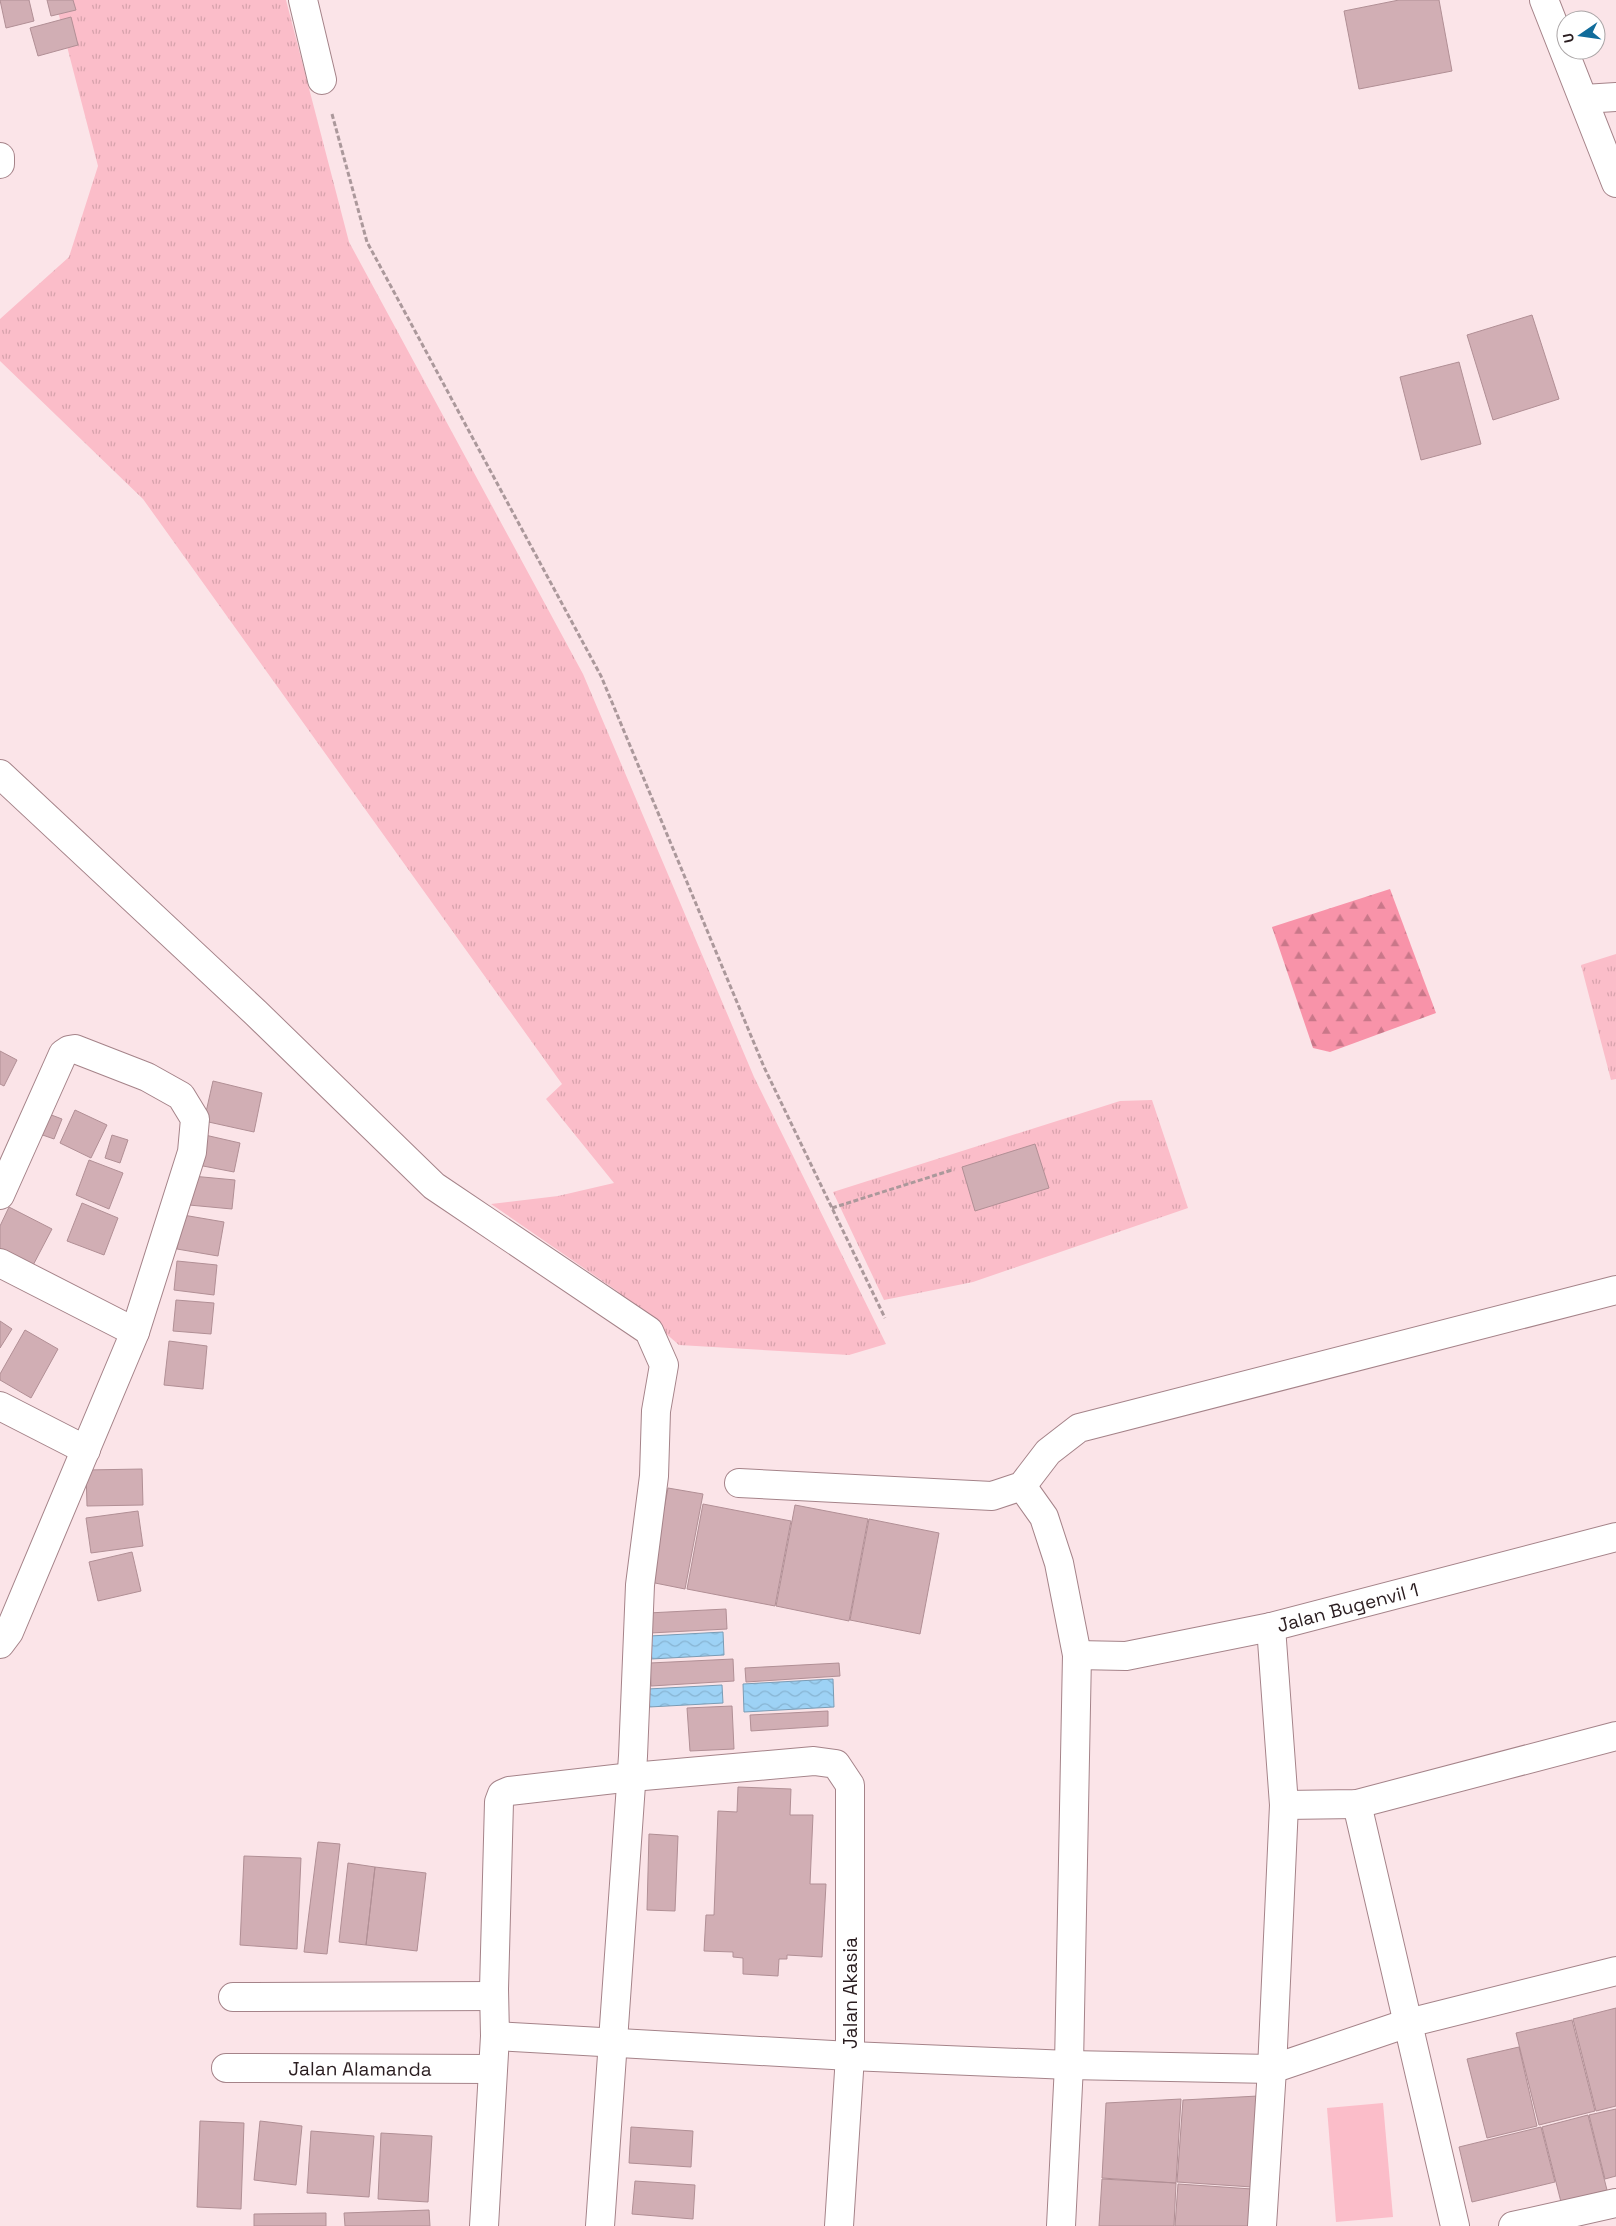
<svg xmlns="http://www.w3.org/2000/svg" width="1616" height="2226" viewBox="0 0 1616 2226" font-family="'Space Grotesk',sans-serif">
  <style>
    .grass { fill: url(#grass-tufts) }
    .forest { fill: url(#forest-firs) }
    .green { fill: #fbbdc9 }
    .water { fill: url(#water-waves); stroke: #7a9cb5 }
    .building { fill: #d1aeb4; stroke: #b18f95 }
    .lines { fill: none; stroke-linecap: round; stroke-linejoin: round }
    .minor-casing { stroke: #a58389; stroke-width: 30 }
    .path { stroke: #ab989b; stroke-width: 3; stroke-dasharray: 5 2.5; stroke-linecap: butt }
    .minor { stroke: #fff; stroke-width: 28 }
    .labels { text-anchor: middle; stroke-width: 5; stroke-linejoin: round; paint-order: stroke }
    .street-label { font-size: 19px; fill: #2a1d20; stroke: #fff }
  </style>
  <defs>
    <pattern id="grass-tufts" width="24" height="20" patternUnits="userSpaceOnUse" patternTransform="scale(1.25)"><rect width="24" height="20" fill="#fbbdc9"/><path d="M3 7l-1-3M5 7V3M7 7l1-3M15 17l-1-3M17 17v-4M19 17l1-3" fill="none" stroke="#d7a2ac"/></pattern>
    <pattern id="forest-firs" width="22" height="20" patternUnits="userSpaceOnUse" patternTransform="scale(1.25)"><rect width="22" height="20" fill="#f893a9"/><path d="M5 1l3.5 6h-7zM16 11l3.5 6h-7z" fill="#c97789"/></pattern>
    <pattern id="water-waves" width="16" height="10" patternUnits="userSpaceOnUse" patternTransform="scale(1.25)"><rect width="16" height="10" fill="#9dd2f5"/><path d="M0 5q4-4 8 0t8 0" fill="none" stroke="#87b4d2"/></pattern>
  </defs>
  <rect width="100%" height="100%" fill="#fbe4e8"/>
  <path class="grass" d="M55,0H286L349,242L583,674L754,1077L886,1344L849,1355L679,1345L617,1291L491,1204L558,1196L614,1183L546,1099L562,1084L143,499L0,361V319L69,257L98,166Z
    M1616,954V1079L1611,1080L1581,965Z
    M1152,1100L1188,1208L973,1282L884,1300L833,1192L1120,1101Z"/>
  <path class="forest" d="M1390,889L1436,1013L1330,1052L1313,1048L1272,927Z"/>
  <path class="green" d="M1383,2103L1393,2217L1336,2222L1327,2108Z"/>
  <path class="water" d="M723,1632L724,1655L651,1659L650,1636Z
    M833,1679L834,1707L744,1712L743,1684Z
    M722,1685L723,1703L649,1707L648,1689Z"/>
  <path class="building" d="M0,0H29L34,21L6,28Z
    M47,0H73L76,10L51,16Z
    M1399,0H1439L1452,71L1359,89L1344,11Z
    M71,17L78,45L38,56L30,28Z
    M1532,315L1559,399L1493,420L1467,335Z
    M1459,362L1481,444L1421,460L1400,377Z
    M0,1051L17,1060L4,1086L0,1084Z
    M213,1081L262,1093L254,1132L204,1121Z
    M75,1110L107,1125L91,1158L60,1143Z
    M41,1111L62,1119L54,1139L34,1132Z
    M112,1135L128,1140L120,1163L105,1158Z
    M205,1135L240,1143L234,1172L198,1165Z
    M1035,1144L1049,1188L975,1211L962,1167Z
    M89,1160L123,1173L109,1209L76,1195Z
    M192,1176L235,1180L232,1209L189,1205Z
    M82,1203L118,1218L104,1255L67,1241Z
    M9,1207L52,1229L30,1271L0,1256V1226Z
    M183,1215L224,1222L218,1256L177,1249Z
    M177,1261L217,1265L214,1295L174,1290Z
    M176,1300L214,1303L211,1334L173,1331Z
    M0,1321L12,1329L0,1348Z
    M25,1330L58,1349L31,1398L0,1380V1374Z
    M169,1341L207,1346L203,1389L164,1385Z
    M142,1469L143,1505L87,1506L86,1470Z
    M668,1488L703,1494L685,1589L650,1582Z
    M703,1504L791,1521L775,1606L687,1589Z
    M795,1505L868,1519L849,1621L776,1606Z
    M138,1511L143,1546L91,1553L86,1518Z
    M869,1519L939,1533L920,1634L850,1620Z
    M132,1552L141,1591L98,1601L89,1562Z
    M726,1609L727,1629L650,1633L648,1613Z
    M733,1659L734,1681L651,1686L650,1663Z
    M839,1663L840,1676L746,1682L745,1668Z
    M732,1706L734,1749L690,1751L687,1708Z
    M828,1711V1726L751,1731L750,1715Z
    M738,1787L791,1789L790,1815H813L810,1884H826L822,1957L787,1955V1959H779L778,1976L743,1974V1958L733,1957V1952L704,1951L706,1915H714L718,1811L737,1812Z
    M649,1834L678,1836L675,1911L647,1910Z
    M318,1842L340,1844L327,1954L304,1952Z
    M244,1856L301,1858L297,1949L240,1945Z
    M348,1863L375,1867L366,1945L339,1942Z
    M375,1867L426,1873L417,1951L366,1945Z
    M1616,2008V2106L1596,2111L1573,2019Z
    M1572,2020L1595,2111L1539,2125L1516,2033Z
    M1519,2047L1537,2126L1487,2138L1467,2059Z
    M1258,2096L1252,2187L1177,2182L1183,2100Z
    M1181,2099L1176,2183L1102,2178L1106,2103Z
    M1616,2109V2176L1605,2179L1589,2115Z
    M1588,2115L1607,2190L1561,2202L1542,2127Z
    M200,2121L244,2123L241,2209L197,2207Z
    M260,2121L302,2126L296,2185L254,2180Z
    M631,2127L693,2131L691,2167L629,2163Z
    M1541,2127L1555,2182L1472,2202L1459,2147Z
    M311,2131L374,2136L369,2197L307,2193Z
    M381,2133L432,2136L428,2202L378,2199Z
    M1102,2179L1176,2183L1174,2226H1099Z
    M635,2181L695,2185L693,2219L632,2214Z
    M1178,2184L1252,2189L1250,2226H1175Z
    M429,2210L430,2226H345L344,2213Z
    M326,2213V2226H254V2214Z"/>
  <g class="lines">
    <g class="minor-casing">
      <g id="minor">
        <path d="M303,0L322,80"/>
        <path d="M1544,0L1616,183"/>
        <path d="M1584,99L1616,97"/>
        <path d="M0,157V164"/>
        <path d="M0,774L256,1013L434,1186L649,1331L664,1365L656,1411L654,1476L640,1585L633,1756L600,2226"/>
        <path d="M0,1195L63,1054L69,1050L75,1049L147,1077L181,1096L195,1119L192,1152L135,1332L9,1632L0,1644"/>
        <path d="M0,1263L135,1332"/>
        <path d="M0,1406L86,1450"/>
        <path d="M739,1483L992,1496L1022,1486L1048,1452L1079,1428L1616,1290"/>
        <path d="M1022,1486L1044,1517L1059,1563L1077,1655L1069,2065L1061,2226"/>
        <path id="s1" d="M1077,1655L1126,1656L1271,1627L1616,1537"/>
        <path d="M1357,1804L1455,2226"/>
        <path d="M1284,1805L1357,1804L1616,1736"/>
        <path d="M233,1997L494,1996"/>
        <path d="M495,2036L850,2056L1069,2065L1272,2069L1408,2023L1616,1971"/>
        <path id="s2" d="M226,2068L492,2069"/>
        <path d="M484,2226L495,2036L494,1989L499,1802L502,1794L509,1791L632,1777L814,1761L836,1764L850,1785V2056L839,2226"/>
        <path d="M1262,2226L1272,2069L1284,1805L1271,1627"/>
        <path d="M1513,2226L1616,2203"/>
      </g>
    </g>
    <path class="path" d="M332,114L367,242L601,676L764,1067L885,1318
      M832,1208L952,1170"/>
    <use href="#minor" class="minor"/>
  </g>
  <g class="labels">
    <g class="street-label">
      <text dy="7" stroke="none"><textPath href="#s1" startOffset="276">Jalan Bugenvil 1</textPath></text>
      <text transform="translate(850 1993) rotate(-90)" y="7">Jalan Akasia</text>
      <text dy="7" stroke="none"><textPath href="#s2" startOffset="134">Jalan Alamanda</textPath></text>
    </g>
  </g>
  <g transform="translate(1581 35) rotate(257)"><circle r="24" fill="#ffffff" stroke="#aaa5a6"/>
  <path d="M0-4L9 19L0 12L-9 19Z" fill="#106c9b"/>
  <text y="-8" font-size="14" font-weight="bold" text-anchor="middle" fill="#2a1d20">U</text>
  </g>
</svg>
